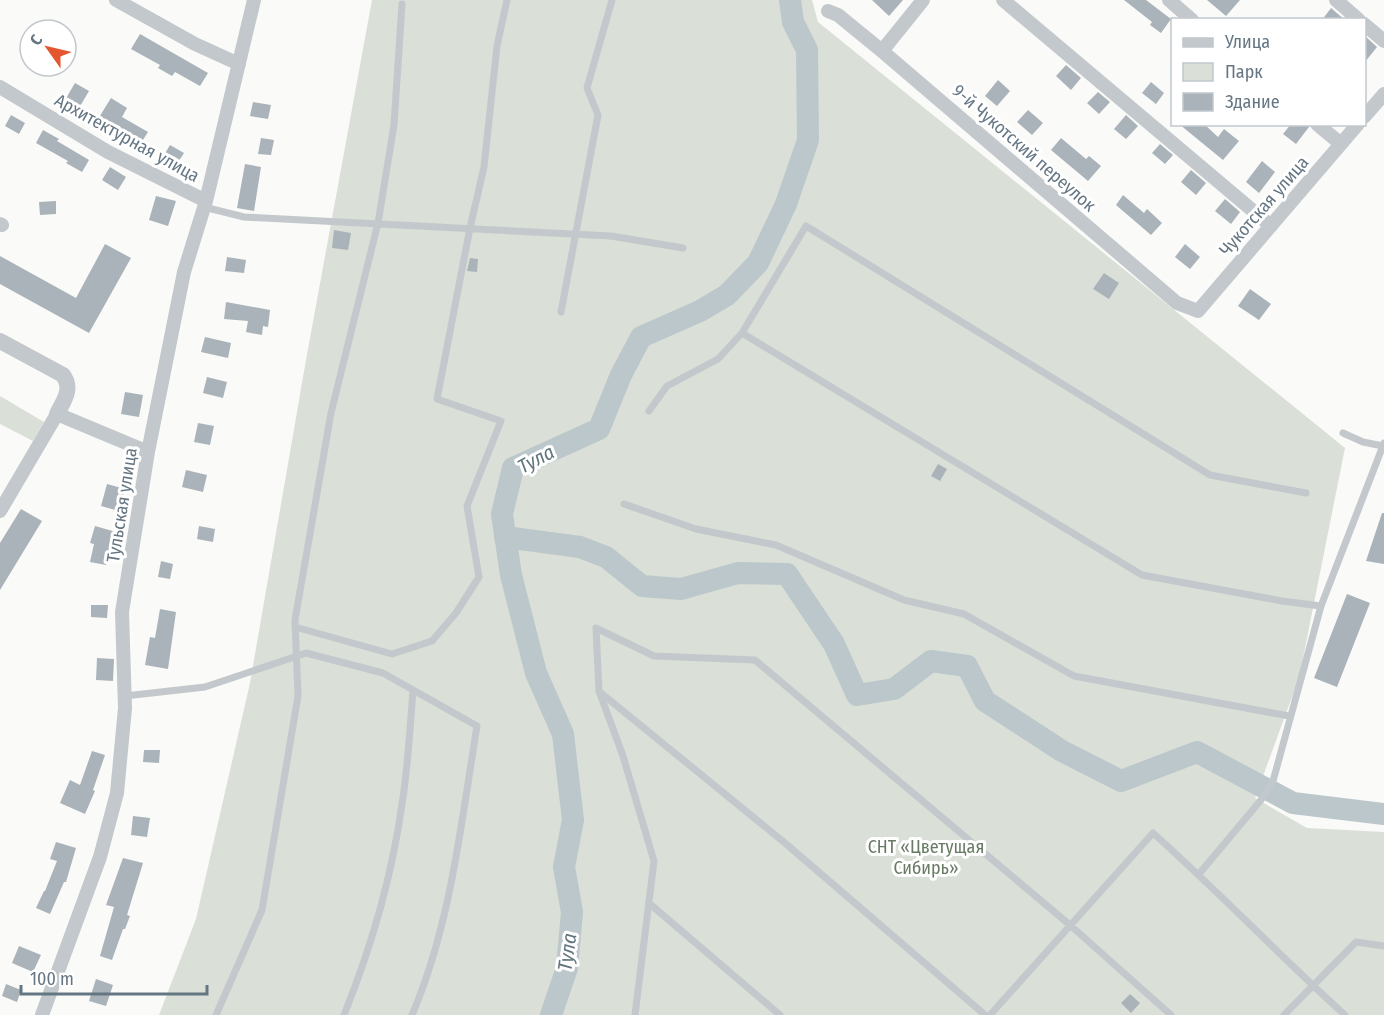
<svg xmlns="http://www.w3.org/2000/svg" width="1384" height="1015" viewBox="0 0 1384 1015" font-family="'Fira Sans Condensed',sans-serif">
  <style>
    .green { fill: #dadfd7 }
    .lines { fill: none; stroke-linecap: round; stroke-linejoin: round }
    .river { stroke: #bbc7cb; stroke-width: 22 }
    .building { fill: #aab3b9 }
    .service { stroke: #c3c8cc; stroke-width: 7 }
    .minor { stroke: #c3c8cc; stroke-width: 14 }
    .tertiary { stroke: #c3c8cc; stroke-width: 16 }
    .labels { text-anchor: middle; stroke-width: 6; stroke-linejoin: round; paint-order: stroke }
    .street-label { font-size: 18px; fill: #657683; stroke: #fff }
    .park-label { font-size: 18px; fill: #687a64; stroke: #fff }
    .water-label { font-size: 20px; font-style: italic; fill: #60757c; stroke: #fff }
  </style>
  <rect width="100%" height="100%" fill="#fafaf8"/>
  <path class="green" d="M372,0H812L818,22L1345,448L1299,678L1255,798L1307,828L1384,832V1015H159L196,919L250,683L306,360Z
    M0,396L44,422L33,441L0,424Z"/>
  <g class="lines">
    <path class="river" d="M505,537L580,547L606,557L642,586L681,589L738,573L787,574L834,644L857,695L894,689L931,661L967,666L985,701L1062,751L1121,781L1197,752L1293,803L1384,814
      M551,1015L567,968L572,912L564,867L573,820L563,734L536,673L511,575L502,514L513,468L599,429L621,375L641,337L700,311L727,295L758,263L786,204L808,140L807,50L793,22L790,0"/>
  </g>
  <path class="building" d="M872,0H903L889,16Z
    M1124,0H1146L1171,19L1161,33L1150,25L1152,22Z
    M1207,0H1240L1226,16Z
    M1331,8L1345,20H1322Z
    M140,34L208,73L200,86L175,72L172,76L158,68L160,65L131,49Z
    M1365,36L1377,47L1365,62Z
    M1066,65L1081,78L1071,90L1056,76Z
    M998,80L1010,91L997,106L985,96Z
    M1151,82L1164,93L1156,104L1142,93Z
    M75,83L89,91L79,108L65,100Z
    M1098,92L1110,102L1099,114L1087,103Z
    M111,98L127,108L122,117L148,132L141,143L98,119Z
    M253,102L271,105L268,119L250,116Z
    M1028,110L1043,123L1032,135L1017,122Z
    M11,115L25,123L19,134L5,126Z
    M1126,115L1138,126L1126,139L1114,129Z
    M1179,124H1204L1218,137L1224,129L1239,141L1223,160Z
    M1291,124H1308L1309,127L1296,144L1283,134Z
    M43,130L59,139L57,141L89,160L82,172L66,163L68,161L36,143Z
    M261,138L274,140L271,155L258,154Z
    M1061,138L1086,159L1089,156L1101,166L1088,181L1051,150Z
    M1160,144L1173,155L1165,164L1152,153Z
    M170,145L184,153L177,164L163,157Z
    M1262,161L1275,172L1259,193L1246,182Z
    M245,164L261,167L254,211L237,208Z
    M110,167L126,177L118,190L102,180Z
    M1191,170L1206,183L1196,195L1181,182Z
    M1123,195L1144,213L1147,209L1162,223L1151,235L1116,205Z
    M156,196L176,201L168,226L149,220Z
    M1225,199L1240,212L1231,224L1215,211Z
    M56,201V214L40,215L39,202Z
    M334,230L351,233L348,250L332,248Z
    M105,244L131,258L89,333L0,284V256L76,298Z
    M1185,244L1200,257L1190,269L1175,257Z
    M227,257L246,260L244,273L225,271Z
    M470,258L478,259L477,272L467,271Z
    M1104,273L1119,283L1109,299L1093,289Z
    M1250,289L1271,304L1259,320L1238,306Z
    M226,302L270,310L268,327L263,326L262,335L246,332L248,321L224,319Z
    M205,337L231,343L228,358L201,352Z
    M207,377L227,382L223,398L203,393Z
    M125,392L143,395L139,417L121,414Z
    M198,423L214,426L210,445L194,442Z
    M938,464L947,469L940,481L931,476Z
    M186,470L207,475L203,492L182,487Z
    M107,484L125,489L119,511L101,506Z
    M21,509L42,521L0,590V543Z
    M1382,513H1384V564L1366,561Z
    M95,526L116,532L111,549L109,548L106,565L90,562L94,544L90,543Z
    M199,526L215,529L213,542L197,539Z
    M161,561L173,564L170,579L158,577Z
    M1347,594L1370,603L1337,687L1314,678Z
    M91,605H108L107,618L91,617Z
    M160,609L176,612L168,669L145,665L150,637L155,638Z
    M97,658L114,659L113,681L96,680Z
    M144,750H160L159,763L143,762Z
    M92,751L105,755L93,790L95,791L85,814L60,803L70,780L80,785Z
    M133,816L150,818L147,837L131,835Z
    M56,842L76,848L66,882H64L50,914L36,908L44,891H45L57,861L50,859Z
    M123,858L143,863L127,915L130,916L125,929H123L112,960L100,956L114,907L106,905Z
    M19,946L41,955L33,972L12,963Z
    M96,979L113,985L106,1006L89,1001Z
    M6,984L21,990L17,1002L2,996Z
    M1130,994L1140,1003L1131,1013L1121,1003Z"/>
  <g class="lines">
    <path class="service" d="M204,207L244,217L611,236L683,248
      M561,312L598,115L587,88L612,0
      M742,333L1142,575L1282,601L1321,606
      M649,411L667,386L718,359L742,333L806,226L1210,475L1306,493
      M1343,433L1363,442L1383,446
      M624,504L696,529L776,545L904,600L964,614L1074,676L1289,716
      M295,627L392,654L432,641L456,613L479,577L467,506L501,421L437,399L470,228L484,167L497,46L507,0
      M601,693L785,843L985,1015
      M125,696L205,687L306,653L383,673L477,726C461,823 451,924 412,1015
      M1199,874L1261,800L1273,781L1321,606L1384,443
      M650,904L780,1015
      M216,1015L262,910L298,696L295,620L331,413L378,223L394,125L402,4
      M344,1015C371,948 392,876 402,804C408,767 410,728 413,690
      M635,1015L654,861L623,756L599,691L596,628L654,656L755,660L1070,925L1171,1015
      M990,1015L1153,833C1219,892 1280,956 1345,1015
      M1284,1015L1356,942L1384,946"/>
    <path class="minor" d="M116,0L195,44L239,64
      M1003,0L1271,226
      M1169,0L1192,20
      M1336,0L1359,20
      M828,11L838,15L882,51L1177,303L1198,311L1358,124
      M1364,24L1384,41
      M882,51L923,0
      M0,87L108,152L206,201
      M1364,117L1384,94
      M1317,124L1341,144
      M0,224L2,225
      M0,511L57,414L148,452
      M42,1015L100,857L117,793L125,708L122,612L148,452L184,272L206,201L254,0"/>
    <path class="tertiary" d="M0,341L63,375C73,389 64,400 57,414"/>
  </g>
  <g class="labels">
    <g class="street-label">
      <text transform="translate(127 138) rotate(29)" y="6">Архитектурная улица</text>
      <text transform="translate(1024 148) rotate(41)" y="6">9-й Чукотский переулок</text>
      <text transform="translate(1264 206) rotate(-49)" y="6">Чукотская улица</text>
      <text transform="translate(122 505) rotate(-81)" y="6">Тульская улица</text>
    </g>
    <g class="park-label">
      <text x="926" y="853">СНТ «Цветущая<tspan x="926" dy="21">Сибирь»</tspan></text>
    </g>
    <g class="water-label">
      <text transform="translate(536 459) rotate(-28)" y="7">Тула</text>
      <text transform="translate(567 952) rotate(-82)" y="7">Тула</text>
    </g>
  </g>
  <rect x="1171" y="18" width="195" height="108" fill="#ffffff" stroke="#c1c8cd" stroke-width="1.5"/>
  <rect x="1183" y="38" width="30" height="9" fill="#c3c8cc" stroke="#c1c8cd" stroke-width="1.5"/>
  <text x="1225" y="48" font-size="18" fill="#657683">Улица</text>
  <rect x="1183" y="63" width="30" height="18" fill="#dadfd7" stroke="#c1c8cd" stroke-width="1.5"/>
  <text x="1225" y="78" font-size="18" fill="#657683">Парк</text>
  <rect x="1183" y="93" width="30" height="18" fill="#aab3b9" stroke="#c1c8cd" stroke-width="1.5"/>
  <text x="1225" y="108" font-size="18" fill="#657683">Здание</text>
  <g transform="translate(48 48) rotate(304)"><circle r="28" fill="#ffffff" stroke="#c1c8cd" stroke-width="1.5"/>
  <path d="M0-4.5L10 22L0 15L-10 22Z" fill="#e4572e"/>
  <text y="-9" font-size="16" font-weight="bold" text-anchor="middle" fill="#657683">С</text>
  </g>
  <path d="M21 985v9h186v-9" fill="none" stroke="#657683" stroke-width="3"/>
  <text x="30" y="985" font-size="18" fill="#657683" stroke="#ffffff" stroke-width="4.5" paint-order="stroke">100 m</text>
</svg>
